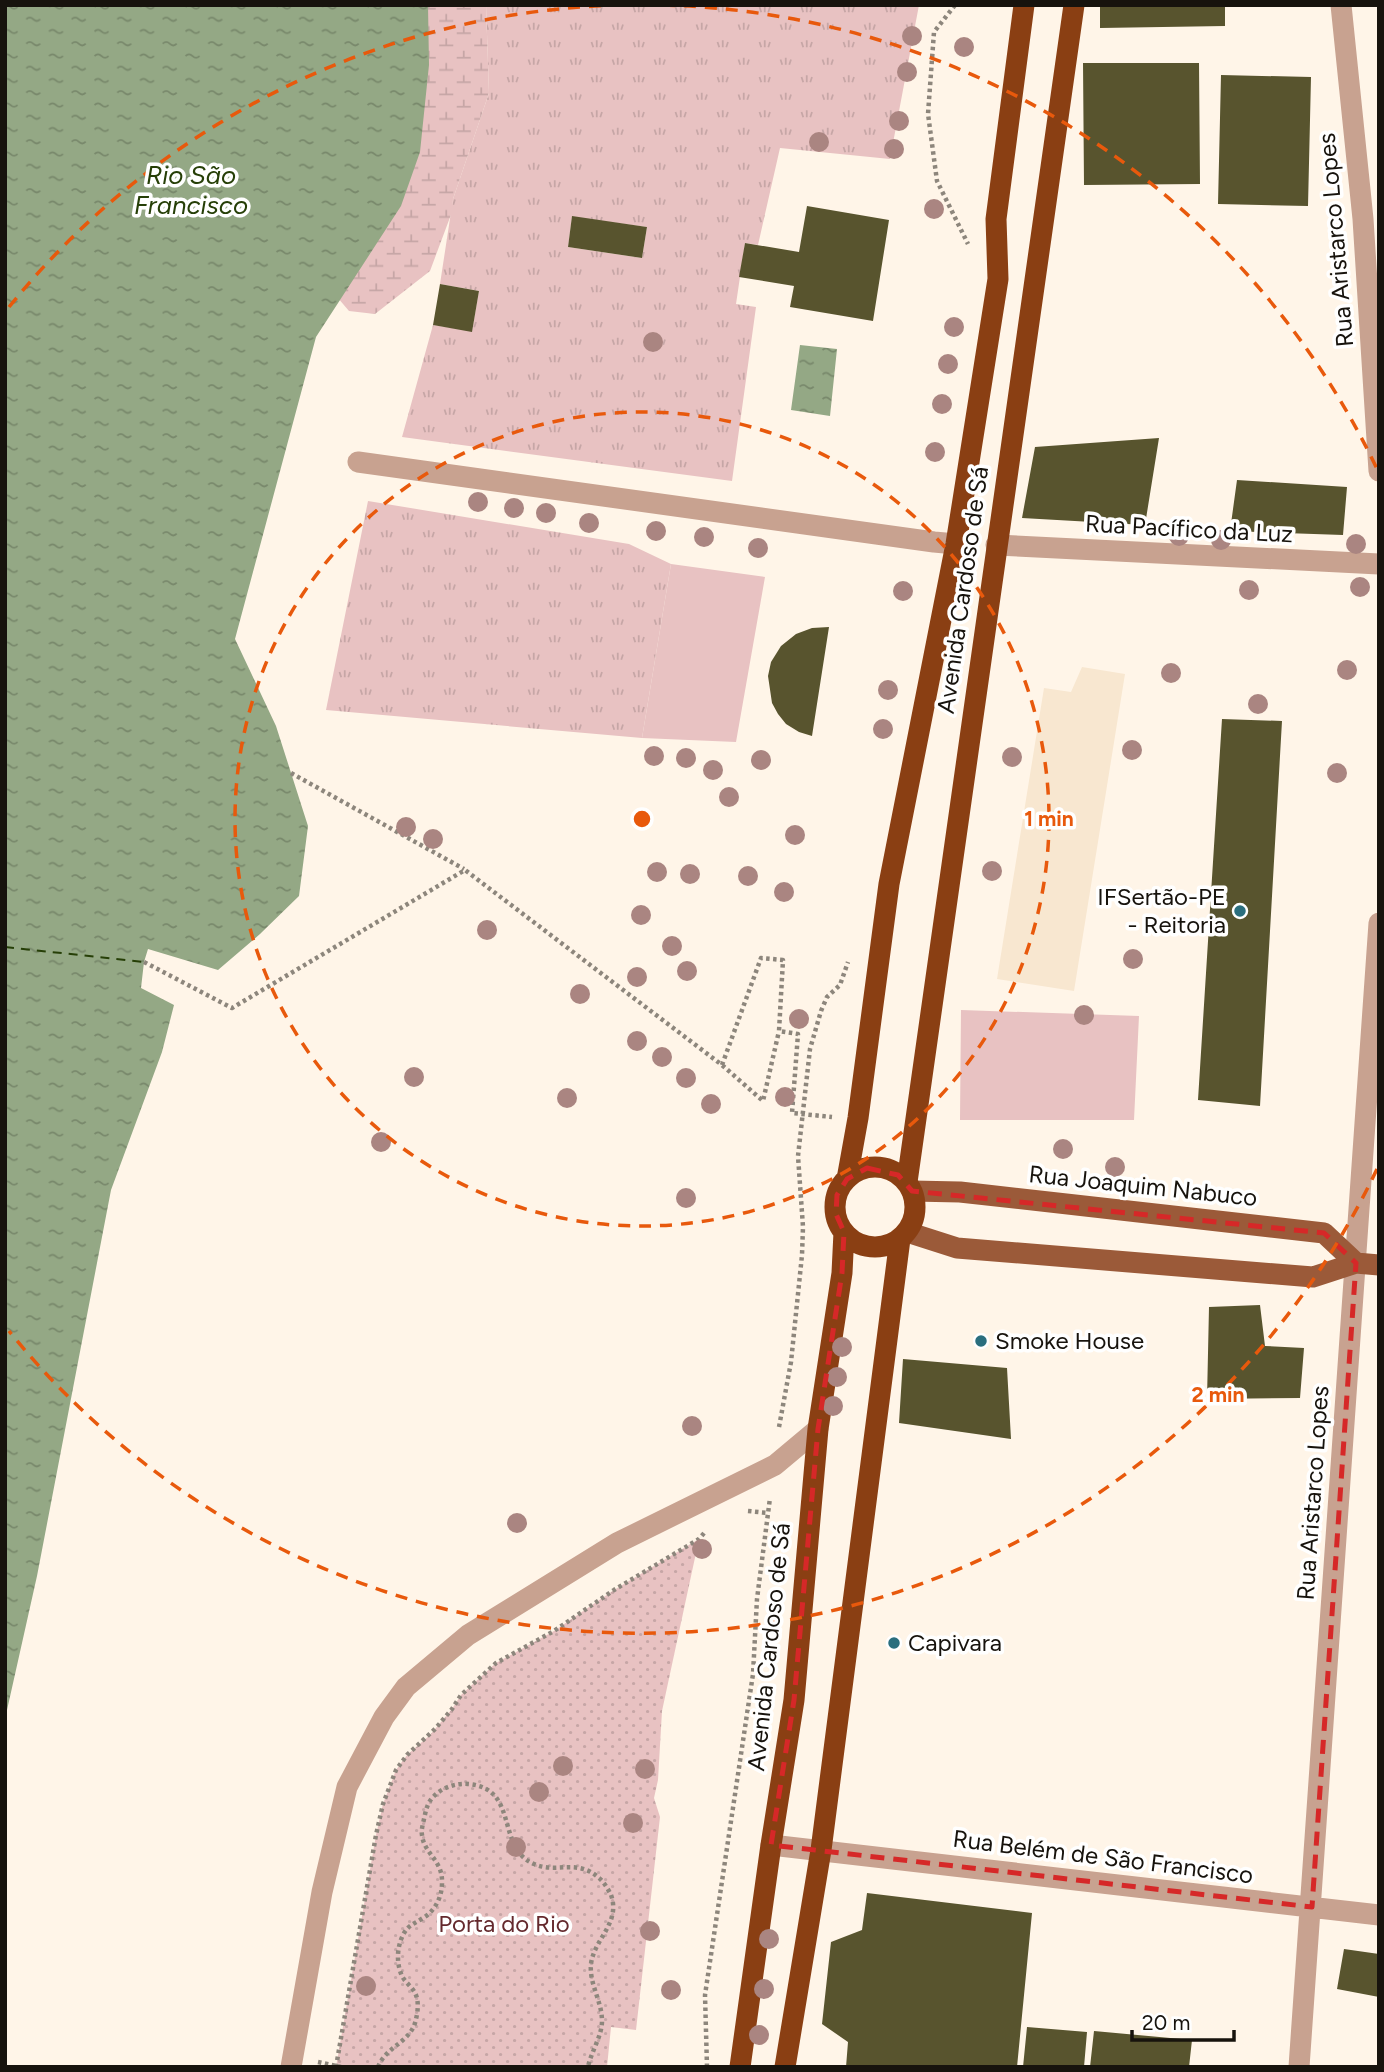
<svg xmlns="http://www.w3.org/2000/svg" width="1384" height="2072" viewBox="0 0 1384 2072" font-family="Figtree,sans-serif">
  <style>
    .built { fill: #f8e7d0 }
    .grass { fill: url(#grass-tufts); fill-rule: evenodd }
    .wetland { fill: url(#wetland-marsh) }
    .park { fill: url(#park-dots) }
    .pitch { fill: #e8c2c2 }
    .water { fill: url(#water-ripples) }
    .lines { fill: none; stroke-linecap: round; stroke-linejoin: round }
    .ferry { stroke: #263f07; stroke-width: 2; stroke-dasharray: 9 7; stroke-linecap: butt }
    .building { fill: #58542e }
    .path { stroke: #8d867c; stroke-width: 4.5; stroke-dasharray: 3.5 3.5; stroke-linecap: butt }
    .minor { stroke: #c8a290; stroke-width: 21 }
    .major { stroke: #9b5a39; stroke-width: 21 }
    .highway { stroke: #8a3f13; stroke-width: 21 }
    .tree { fill: #aa8581 }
    .marked { fill: none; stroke: #d62828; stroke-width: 5; stroke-dasharray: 14 9; stroke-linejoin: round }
    .ring { fill: none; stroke: #e8590c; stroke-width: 3.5; stroke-dasharray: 12 9 }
    .poi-dot { fill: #2a6e7e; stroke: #fff; stroke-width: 2.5 }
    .labels { text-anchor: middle; stroke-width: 7; stroke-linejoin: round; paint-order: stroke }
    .street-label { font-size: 24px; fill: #17130d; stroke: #fff }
    .poi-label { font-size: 24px; fill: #17130d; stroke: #fff; text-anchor: start }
    .park-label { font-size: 24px; fill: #64292d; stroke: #fff }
    .water-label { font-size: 26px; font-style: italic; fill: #263f07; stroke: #fff }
    .centre { fill: #e8590c; stroke: #fff; stroke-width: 3.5 }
    .ring-label { font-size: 21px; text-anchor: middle; font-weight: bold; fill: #e8590c; stroke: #fff; stroke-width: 7; stroke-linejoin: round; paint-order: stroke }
  </style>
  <defs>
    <pattern id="grass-tufts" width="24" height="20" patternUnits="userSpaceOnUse" patternTransform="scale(1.75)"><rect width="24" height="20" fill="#e8c2c2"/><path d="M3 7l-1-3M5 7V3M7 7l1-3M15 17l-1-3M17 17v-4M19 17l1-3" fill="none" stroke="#c6a6a6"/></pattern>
    <pattern id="wetland-marsh" width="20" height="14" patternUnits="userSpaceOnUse" patternTransform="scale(1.75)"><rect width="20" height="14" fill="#e8c2c2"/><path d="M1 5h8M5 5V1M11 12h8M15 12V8" fill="none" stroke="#c6a6a6"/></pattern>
    <pattern id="park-dots" width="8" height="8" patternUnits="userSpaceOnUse" patternTransform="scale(1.75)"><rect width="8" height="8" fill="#e8c2c2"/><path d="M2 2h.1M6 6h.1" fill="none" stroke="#c6a6a6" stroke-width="1.8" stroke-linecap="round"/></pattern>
    <pattern id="water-ripples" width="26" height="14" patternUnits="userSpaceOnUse" patternTransform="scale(1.75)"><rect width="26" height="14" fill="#94a885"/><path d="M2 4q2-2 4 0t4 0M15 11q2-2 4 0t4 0" fill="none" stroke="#78886b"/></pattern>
  </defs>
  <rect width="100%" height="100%" fill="#fff5e8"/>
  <path class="built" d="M1082,667L1125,674L1074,991L997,979L1044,688L1071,692Z"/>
  <path class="grass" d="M486,5H919L890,159L780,148L758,245L745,243L736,304L756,307L732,481L402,437L433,325L472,331L479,291L440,284L453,199L489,93ZM572,217L647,227L642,258L568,247Z
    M368,501L629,544L671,564L642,738L326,710Z"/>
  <path class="wetland" d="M357,5H486L489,93L453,199L452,212L430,271L375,314L349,311L326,284Z"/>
  <path class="park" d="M699,1539L662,1711L658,1780L654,1798L660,1817L636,2030L611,2027L607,2067H336L376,1835L383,1804L396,1770L407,1755L430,1735L452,1709L461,1695L496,1663L554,1631L614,1590Z"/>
  <path class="pitch" d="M671,564L765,577L736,742L642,738Z
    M961,1010L1139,1016L1134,1120H960Z"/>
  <path class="water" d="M5,5H428L429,65L420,152L401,206L316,337L235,639L276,726L308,826L299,896L260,934L218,970L148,949L144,962L141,988L174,1005L162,1052L111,1190L37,1576L5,1719Z
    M800,345L837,349L830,416L791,410Z"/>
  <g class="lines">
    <path class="ferry" d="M5,947L144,962"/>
  </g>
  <path class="building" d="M1100,5H1225V26L1100,28Z
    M1083,63H1199L1200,184L1084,185Z
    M1221,75L1311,77L1308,206L1218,204Z
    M807,206L889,220L873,321L790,307L794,286L739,277L745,243L799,252Z
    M572,216L647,227L642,258L568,247Z
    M440,284L479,291L472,332L433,325Z
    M1159,438L1145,525L1022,518L1035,447Z
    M1237,480L1347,487L1343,535L1230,531Z
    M829,627L812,736L799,732L786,724L778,714L772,703L768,676L771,662L781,646L796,634L812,628Z
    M1222,719L1282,721L1260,1106L1198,1100Z
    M1260,1305L1265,1346L1304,1348L1300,1398L1207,1399L1209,1307Z
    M903,1359L1007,1368L1011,1439L899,1423Z
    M867,1893L1032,1913L1017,2067H846L848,2042L822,2024L831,1942L862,1930Z
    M1344,1949L1379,1954V1997L1337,1989Z
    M1027,2027L1087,2032L1084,2067H1023Z
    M1094,2031L1192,2040L1189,2067H1090Z"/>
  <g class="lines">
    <path class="path" d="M955,5L934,32L928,114L937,181L968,244
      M291,773L464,869
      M144,962L232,1008L465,870L722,1065L763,1101L779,1031
      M722,1065L761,958L783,960L779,1031L798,1034L792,1113L832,1117
      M779,1427L791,1362L802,1255L803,1227L798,1156L810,1049L821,1011L827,997L840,985L848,962
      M748,1511L768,1513
      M318,2062L341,2067
      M336,2067L376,1835L383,1804L396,1770L407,1755L435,1729L452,1709L461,1695L496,1663L554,1631L614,1590L699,1539L705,1532
      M378,2067C386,2046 412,2042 416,2019C418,2011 419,2000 415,1993C412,1987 405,1982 402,1976C396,1963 397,1947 403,1935C408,1925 414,1924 423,1918C435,1911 442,1897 442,1883C443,1860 424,1854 422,1835C421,1830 423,1824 424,1819C426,1810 427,1803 434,1796C443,1787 456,1783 468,1784C520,1788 495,1848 534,1864C557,1874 577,1858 599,1878C604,1882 608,1889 611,1895C621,1923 594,1939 591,1964C589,1984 602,2001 602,2021C602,2036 591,2052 588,2067
      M707,2067L705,1995L753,1674L757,1599L770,1498"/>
    <path class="minor" d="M1341,5L1363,219L1379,471
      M358,462L934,542L956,544
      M996,545L1379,564
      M771,1845L1379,1915
      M291,2067L322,1892L347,1787L384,1717L406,1687L468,1635L617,1543L775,1465L818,1429
      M1299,2067L1379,923"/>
    <path class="major" d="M912,1191L960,1192L1324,1233L1356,1263
      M907,1232L957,1248L1313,1277L1356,1263L1379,1265"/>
    <path class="highway" d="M835 1207a40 40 0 1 1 80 0a40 40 0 1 1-80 0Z
      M847,1179L858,1118L889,884L956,544L998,279L996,219L1024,5
      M907,1182L1074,5
      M740,2067L771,1845L794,1700L818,1429L842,1273L844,1232
      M785,2067L821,1850L900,1239"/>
  </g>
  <g class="tree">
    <circle cx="912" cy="36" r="10"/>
    <circle cx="964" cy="47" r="10"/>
    <circle cx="907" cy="72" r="10"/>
    <circle cx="899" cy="121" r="10"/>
    <circle cx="819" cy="142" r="10"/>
    <circle cx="894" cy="149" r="10"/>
    <circle cx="934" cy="209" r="10"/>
    <circle cx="954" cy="327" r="10"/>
    <circle cx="653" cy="342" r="10"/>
    <circle cx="948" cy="364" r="10"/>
    <circle cx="942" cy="404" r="10"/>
    <circle cx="935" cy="452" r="10"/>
    <circle cx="478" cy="502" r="10"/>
    <circle cx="514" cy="508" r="10"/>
    <circle cx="546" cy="513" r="10"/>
    <circle cx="589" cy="523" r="10"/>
    <circle cx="656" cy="531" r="10"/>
    <circle cx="1179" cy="536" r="10"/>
    <circle cx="704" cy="537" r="10"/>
    <circle cx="1221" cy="540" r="10"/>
    <circle cx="1356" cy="544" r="10"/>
    <circle cx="758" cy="548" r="10"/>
    <circle cx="1360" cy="587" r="10"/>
    <circle cx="1249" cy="590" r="10"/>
    <circle cx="903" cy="591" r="10"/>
    <circle cx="1347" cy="670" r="10"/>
    <circle cx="1171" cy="673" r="10"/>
    <circle cx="888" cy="690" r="10"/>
    <circle cx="1258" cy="704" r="10"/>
    <circle cx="883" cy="729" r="10"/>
    <circle cx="1132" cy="750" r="10"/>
    <circle cx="654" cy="756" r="10"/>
    <circle cx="1012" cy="757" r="10"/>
    <circle cx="686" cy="758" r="10"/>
    <circle cx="761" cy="760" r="10"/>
    <circle cx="713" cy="770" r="10"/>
    <circle cx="1337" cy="773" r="10"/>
    <circle cx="729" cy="797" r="10"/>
    <circle cx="406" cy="827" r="10"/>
    <circle cx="795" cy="835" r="10"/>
    <circle cx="433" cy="839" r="10"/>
    <circle cx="992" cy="871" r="10"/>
    <circle cx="657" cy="872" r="10"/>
    <circle cx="690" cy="874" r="10"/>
    <circle cx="748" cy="876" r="10"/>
    <circle cx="784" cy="892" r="10"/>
    <circle cx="641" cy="915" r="10"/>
    <circle cx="487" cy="930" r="10"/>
    <circle cx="672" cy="946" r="10"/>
    <circle cx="1133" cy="959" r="10"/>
    <circle cx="687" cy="971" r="10"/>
    <circle cx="637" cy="977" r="10"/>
    <circle cx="580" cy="994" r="10"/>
    <circle cx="1084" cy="1015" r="10"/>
    <circle cx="799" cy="1019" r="10"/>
    <circle cx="637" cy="1041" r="10"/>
    <circle cx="662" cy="1057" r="10"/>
    <circle cx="414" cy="1077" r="10"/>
    <circle cx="686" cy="1078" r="10"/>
    <circle cx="785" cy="1097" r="10"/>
    <circle cx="567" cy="1098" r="10"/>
    <circle cx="711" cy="1104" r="10"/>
    <circle cx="381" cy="1142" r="10"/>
    <circle cx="1063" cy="1149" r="10"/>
    <circle cx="1115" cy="1167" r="10"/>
    <circle cx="686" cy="1198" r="10"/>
    <circle cx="842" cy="1347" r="10"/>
    <circle cx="837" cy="1377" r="10"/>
    <circle cx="833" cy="1406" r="10"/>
    <circle cx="692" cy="1426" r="10"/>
    <circle cx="517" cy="1523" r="10"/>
    <circle cx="702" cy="1549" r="10"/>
    <circle cx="563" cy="1766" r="10"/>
    <circle cx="645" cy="1769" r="10"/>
    <circle cx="539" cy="1792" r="10"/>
    <circle cx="633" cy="1823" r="10"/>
    <circle cx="516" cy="1847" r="10"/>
    <circle cx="650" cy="1931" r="10"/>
    <circle cx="769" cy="1939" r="10"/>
    <circle cx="366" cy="1986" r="10"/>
    <circle cx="764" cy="1989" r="10"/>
    <circle cx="671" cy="1990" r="10"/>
    <circle cx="759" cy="2035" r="10"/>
  </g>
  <path class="marked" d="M867,1168L898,1175L912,1191L1324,1233L1356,1263L1312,1907L771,1845L794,1700L818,1429L842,1273L844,1232L836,1214L837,1195L847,1179Z"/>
  <g class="ring">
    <circle cx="642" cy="819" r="407"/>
    <path d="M1377 1169A814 814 0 0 1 9 1331M9 307A814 814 0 0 1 621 5M663 5A814 814 0 0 1 1377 469"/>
  </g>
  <g class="poi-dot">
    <circle cx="1240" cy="911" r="7"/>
    <circle cx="981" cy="1341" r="7"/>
    <circle cx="894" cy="1643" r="7"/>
  </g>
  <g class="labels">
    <g class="street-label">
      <text transform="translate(1336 240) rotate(-95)" y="8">Rua Aristarco Lopes</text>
      <text transform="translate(1189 529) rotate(3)" y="8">Rua Pacífico da Luz</text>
      <text transform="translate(963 590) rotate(-82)" y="8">Avenida Cardoso de Sá</text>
      <text transform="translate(1143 1186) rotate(6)" y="8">Rua Joaquim Nabuco</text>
      <text transform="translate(1313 1493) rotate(-86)" y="8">Rua Aristarco Lopes</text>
      <text transform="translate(769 1647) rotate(-84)" y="8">Avenida Cardoso de Sá</text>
      <text transform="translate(1103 1857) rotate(7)" y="8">Rua Belém de São Francisco</text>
    </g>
    <g class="poi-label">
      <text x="1226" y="905" text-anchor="end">IFSertão-PE<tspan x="1226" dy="28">- Reitoria</tspan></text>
      <text x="995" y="1349">Smoke House</text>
      <text x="908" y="1651">Capivara</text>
    </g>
    <g class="park-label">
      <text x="504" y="1932">Porta do Rio</text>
    </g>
    <g class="water-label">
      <text x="191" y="184">Rio São<tspan x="191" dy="30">Francisco</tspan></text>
    </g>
  </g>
  <circle cx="642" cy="819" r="10" class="centre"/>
  <g class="ring-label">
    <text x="1049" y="826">1 min</text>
    <text x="1218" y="1402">2 min</text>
  </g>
  <rect width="1384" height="2072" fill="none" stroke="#17130d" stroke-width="14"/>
  <path d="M1132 2030v10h102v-10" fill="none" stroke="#17130d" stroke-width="3.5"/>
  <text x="1142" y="2030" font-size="21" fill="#17130d" stroke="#ffffff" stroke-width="5" paint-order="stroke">20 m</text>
</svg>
